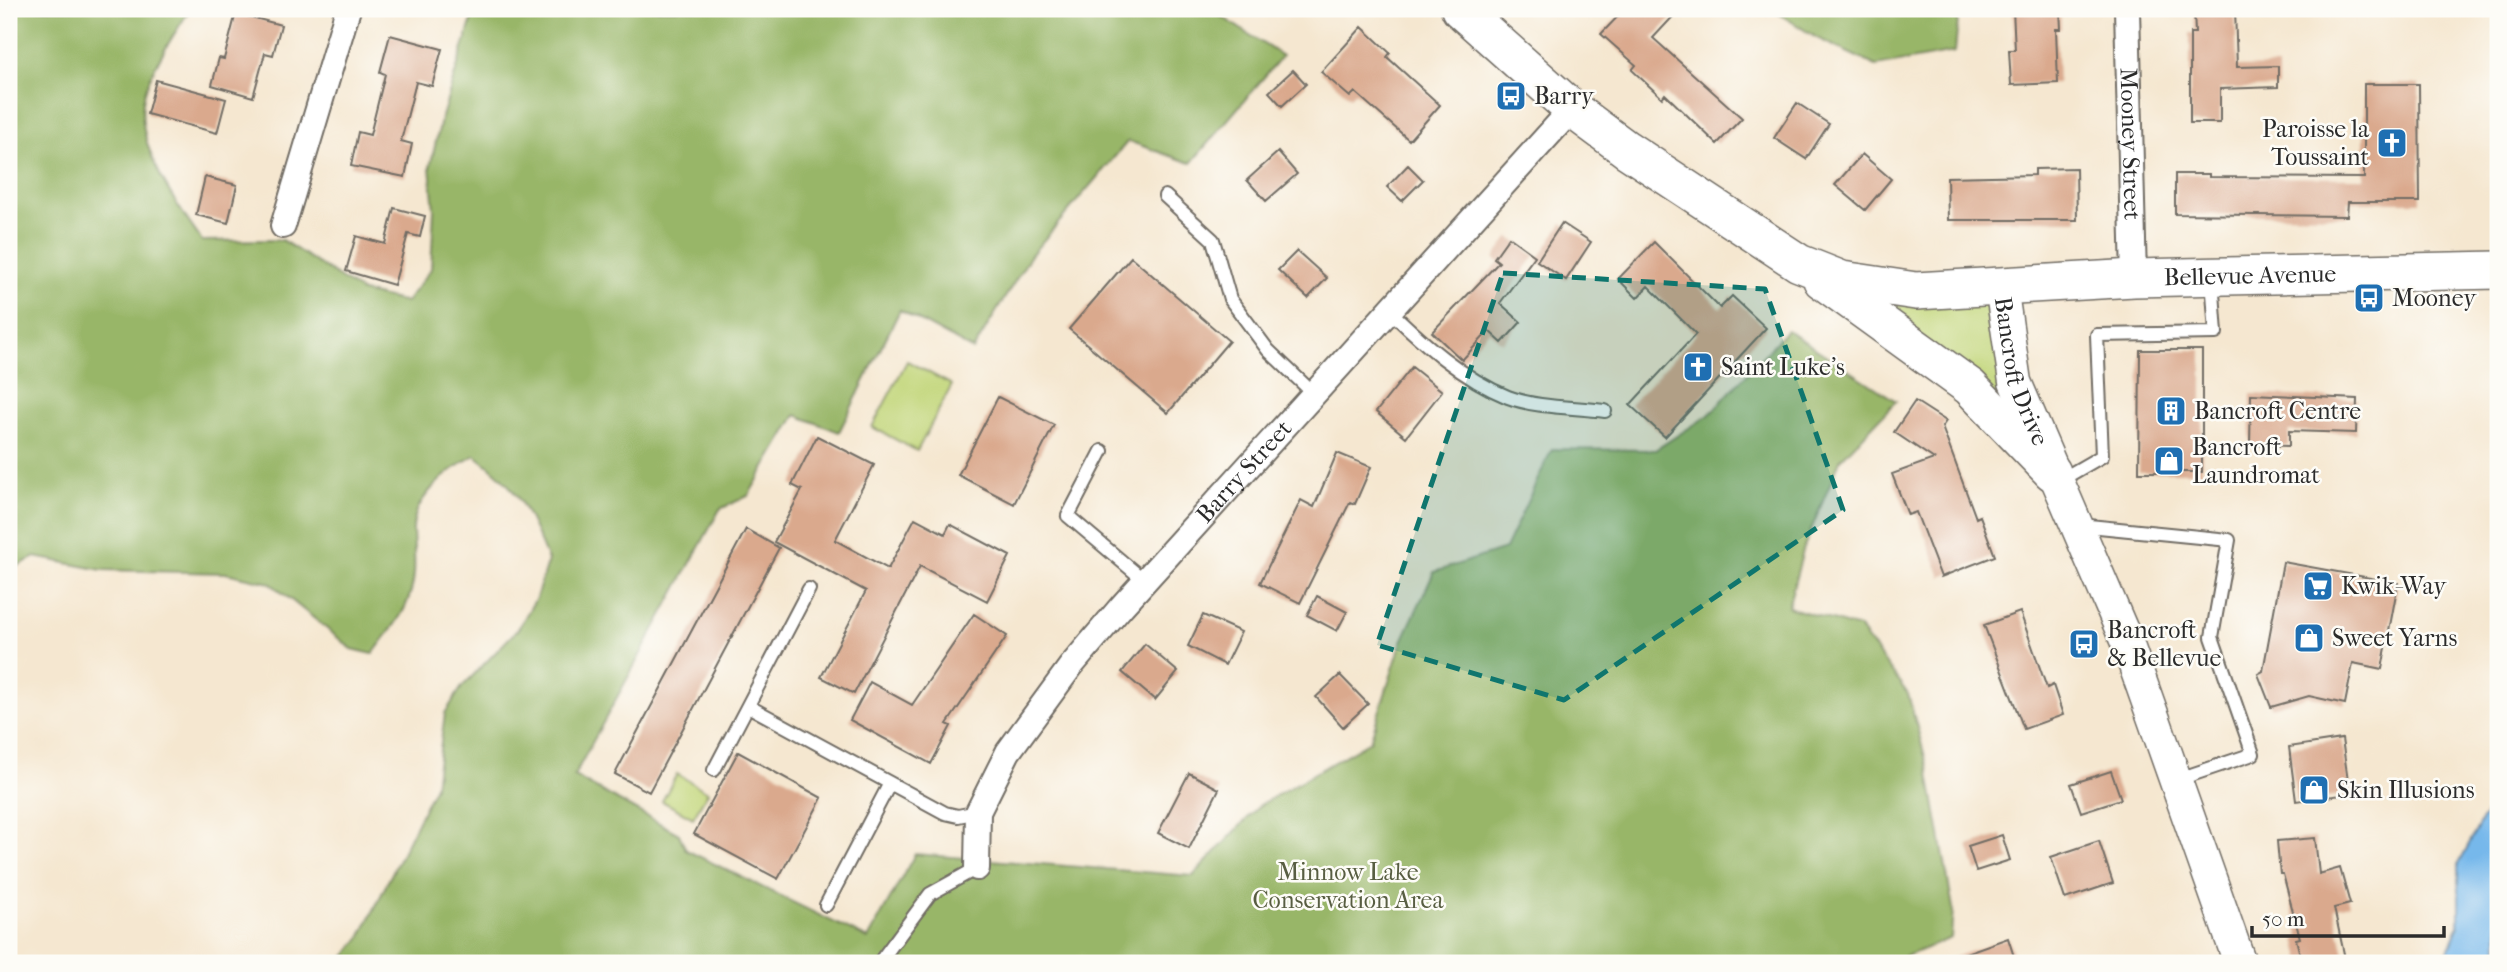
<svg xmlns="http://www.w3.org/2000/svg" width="2507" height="972" viewBox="0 0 2507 972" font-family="'IM FELL French Canon',serif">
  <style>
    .green { fill: #c1d578; stroke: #768052; stroke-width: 2 }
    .forest { fill: #98b668; stroke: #62704a; stroke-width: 2 }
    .water { fill: #76b8eb; stroke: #50728b; stroke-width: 2 }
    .building { fill: #daa98d }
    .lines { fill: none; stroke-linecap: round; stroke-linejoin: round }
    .service-casing { stroke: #726d65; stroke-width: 16 }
    .minor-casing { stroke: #726d65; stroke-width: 28 }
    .tertiary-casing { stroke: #726d65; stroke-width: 35 }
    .secondary-casing { stroke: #726d65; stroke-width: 40 }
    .service { stroke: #fff; stroke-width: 12 }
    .minor { stroke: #fff; stroke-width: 24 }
    .tertiary { stroke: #fff; stroke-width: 32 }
    .secondary { stroke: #fff; stroke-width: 37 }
    .marked { fill: #0f766e; fill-opacity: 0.2; stroke: #0f766e; stroke-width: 5; stroke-dasharray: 14 9; stroke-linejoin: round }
    .labels { text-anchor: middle; stroke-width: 5; stroke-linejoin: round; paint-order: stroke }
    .poi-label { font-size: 24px; fill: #2b2b2b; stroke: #fdfcf7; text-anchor: start }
    .street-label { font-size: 24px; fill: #2b2b2b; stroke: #fdfcf7 }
    .park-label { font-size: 24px; fill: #585e42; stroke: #fdfcf7 }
  </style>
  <rect width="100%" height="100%" fill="#fdfcf7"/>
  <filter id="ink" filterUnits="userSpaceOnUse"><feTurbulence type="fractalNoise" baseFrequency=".0143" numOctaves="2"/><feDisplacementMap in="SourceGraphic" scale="14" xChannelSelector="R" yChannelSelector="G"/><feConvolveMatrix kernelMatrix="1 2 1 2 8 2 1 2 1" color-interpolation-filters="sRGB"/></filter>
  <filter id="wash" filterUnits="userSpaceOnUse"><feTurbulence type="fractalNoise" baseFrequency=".00686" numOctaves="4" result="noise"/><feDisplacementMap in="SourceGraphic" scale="28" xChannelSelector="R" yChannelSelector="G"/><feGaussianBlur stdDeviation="1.57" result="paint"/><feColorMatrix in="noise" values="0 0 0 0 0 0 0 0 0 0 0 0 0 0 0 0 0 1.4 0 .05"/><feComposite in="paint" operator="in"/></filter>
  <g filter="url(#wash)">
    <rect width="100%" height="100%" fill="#f5e7d0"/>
    <path class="green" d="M1842,282L1999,288L2051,474Z
      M907,361L952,385L917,451L872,427Z
      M677,774L708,792L693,818L662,801Z"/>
    <path class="forest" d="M9,9H190C175,34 155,61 146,89C129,139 175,203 202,241L282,240L362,292L406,302L431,269L434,210L430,167L441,120L475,9H1210L1282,56L1191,163L1128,141L1031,255L973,350L900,310L839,432L796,415L748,496L720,509L574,776L679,834L686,850L868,939L915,854L1193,876L1260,805L1370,741L1402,641L1434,572L1505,549L1552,449L1655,450L1709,415L1787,330L1896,401L1840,460L1804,547L1788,607L1859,628L1908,694L1928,768L1953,908L1951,938L1889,963H340L360,938L435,786L445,713L462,687L518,629L536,598L548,560C526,510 521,489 475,455C449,470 412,498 413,531C414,557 418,579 406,605C399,622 384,638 373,654L352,649L270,583L226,573L102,570L35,557L9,570Z
      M1772,9H1959L1955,52L1876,66L1817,38Z"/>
    <path class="water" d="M2498,799V963H2443L2459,925V863L2481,821Z"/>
    <g id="blocks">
      <path class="building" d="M1625,9H1680L1653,38L1742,118L1717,144L1665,94L1662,98L1632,70L1636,65L1601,34Z
        M2013,9H2060L2061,29H2056L2058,83L2011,85L2009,50H2015Z
        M2194,9H2235L2237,67L2278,66V87L2220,89V123H2190V33H2195Z
        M236,13L281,25L273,55L265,53L253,97L212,85L219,58L224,59Z
        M1362,27L1390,53L1387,57L1440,105L1409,140L1355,92L1350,97L1321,72Z
        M390,35L442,49L432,86L416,82L401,141L412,144L405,177L351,166L358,132L370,135L385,74L380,72Z
        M1293,70L1306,84L1282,106L1269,92Z
        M156,80L226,99L217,133L147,114Z
        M2364,84H2419L2420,202H2348L2347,216L2175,214V174H2209V177L2364,178Z
        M1797,103L1829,124L1806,159L1774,138Z
        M1278,152L1297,174L1266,201L1247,180Z
        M1862,154L1891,179L1865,210L1835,185Z
        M1408,165L1423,180L1402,201L1387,187Z
        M2076,168L2077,220H1948L1947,177L2035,175V169Z
        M205,177L237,185L228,223L196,215Z
        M394,208L425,216L420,237L408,234L394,285L346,271L356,236L385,244Z
        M1562,223L1591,242L1566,280L1537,261Z
        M1509,237L1535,256L1500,303L1521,322L1502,343L1489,331L1462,360L1432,332L1499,262L1494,258Z
        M1654,242L1720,308L1732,296L1766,328L1665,437L1630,405L1696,334L1648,286L1637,298L1618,279Z
        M1297,251L1327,278L1308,298L1278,270Z
        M1131,257L1229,341L1168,413L1069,329Z
        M2140,350H2202V472H2139Z
        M1412,367L1442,391L1406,437L1376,412Z
        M2251,394L2357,399L2356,433L2289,431V446L2250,445Z
        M998,397L1054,425L1014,504L958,475Z
        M1915,401L1946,421L1942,427L1976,518L1980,516L1995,556L1941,577L1916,512L1908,515L1892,474L1934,459L1894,432Z
        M817,436L874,465L835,540L888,569L915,518L945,534L950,524L1010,556L987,601L920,566L854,694L821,677L866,591L774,542L802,490L792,485Z
        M1337,453L1371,467L1355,504L1350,502L1300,603L1260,583L1301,500L1314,507Z
        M746,529L779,548L649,792L615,774Z
        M2283,562L2398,583L2382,669L2353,663L2345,704L2309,696L2271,707L2258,674L2263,671Z
        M1317,596L1347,612L1337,631L1307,615Z
        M2020,612L2047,688L2053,685L2063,715L2024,729L1984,625Z
        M974,614L1007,636L947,724L951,726L931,764L850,720L870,682L912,705Z
        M1203,615L1241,632L1225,665L1188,646Z
        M1145,644L1178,672L1155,700L1122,672Z
        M1340,675L1368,704L1343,727L1316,697Z
        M2342,739L2350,794L2296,801L2289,747Z
        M738,752L822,798L778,879L694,834Z
        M2111,771L2121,799L2081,812L2071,784Z
        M1189,773L1219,789L1189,849L1158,833Z
        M2002,835L2010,860L1976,871L1968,846Z
        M2315,838L2319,874L2340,868L2350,904L2334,908L2346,963H2302L2296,939L2300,938L2283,874H2280L2277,841Z
        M2099,841L2113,883L2065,899L2051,857Z
        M2008,938L2016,963H1946V960Z"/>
    </g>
  </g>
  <g filter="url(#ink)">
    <use href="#blocks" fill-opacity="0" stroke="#726d65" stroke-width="2"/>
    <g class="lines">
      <g class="service-casing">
        <path id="service" d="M1165,196L1213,240L1230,299L1268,350L1314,394
          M1389,310C1423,343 1463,379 1508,397C1537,408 1574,407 1605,411
          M1102,451L1068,516L1145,581
          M2057,482L2102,456L2097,335L2216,333L2212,279
          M2079,525L2229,540L2212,637L2253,754L2176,780
          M748,706L945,813L958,816L978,812
          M714,770L809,589
          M826,905L890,783
          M879,963L930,894L977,868"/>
      </g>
      <g class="minor-casing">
        <g id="minor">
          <path id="s1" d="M2127,9L2134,278"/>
          <path d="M283,226L348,9"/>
          <path id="s2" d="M977,868L978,812L1008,752L1071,666L1122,606L1572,109"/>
        </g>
      </g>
      <g class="tertiary-casing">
        <g id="tertiary">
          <path id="s3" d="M2001,286L2015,382L2126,640L2240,963"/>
        </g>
      </g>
      <g class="secondary-casing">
        <g id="secondary">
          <path id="s4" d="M1460,9L1572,109L1626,149L1799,263L1842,280L1916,291L2134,278L2498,270"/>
          <path d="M1822,280L1970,387L2052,472"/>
        </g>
      </g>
      <use href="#service" class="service"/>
      <use href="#minor" class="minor"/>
      <use href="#tertiary" class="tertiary"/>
      <use href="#secondary" class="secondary"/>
    </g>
  </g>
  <path class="marked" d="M1503,273L1765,289L1843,510L1564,700L1377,645Z"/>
  <defs>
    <g id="bus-square" transform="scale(1.575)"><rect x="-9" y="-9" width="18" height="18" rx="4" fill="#1f6fb2" stroke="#fdfcf7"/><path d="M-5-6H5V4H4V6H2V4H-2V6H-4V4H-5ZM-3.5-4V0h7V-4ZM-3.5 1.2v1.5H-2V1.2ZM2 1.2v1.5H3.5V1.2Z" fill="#fff"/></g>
    <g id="church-square" transform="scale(1.575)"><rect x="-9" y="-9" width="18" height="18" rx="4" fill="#1f6fb2" stroke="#fdfcf7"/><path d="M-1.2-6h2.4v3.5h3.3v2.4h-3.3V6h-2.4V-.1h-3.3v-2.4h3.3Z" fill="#fff"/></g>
    <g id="building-square" transform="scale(1.575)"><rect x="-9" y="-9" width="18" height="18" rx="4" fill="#1f6fb2" stroke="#fdfcf7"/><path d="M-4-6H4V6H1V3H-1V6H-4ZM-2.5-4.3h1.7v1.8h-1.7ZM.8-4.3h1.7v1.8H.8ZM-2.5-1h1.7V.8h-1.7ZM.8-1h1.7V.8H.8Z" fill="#fff"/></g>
    <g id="shop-square" transform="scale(1.575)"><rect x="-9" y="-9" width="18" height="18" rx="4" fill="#1f6fb2" stroke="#fdfcf7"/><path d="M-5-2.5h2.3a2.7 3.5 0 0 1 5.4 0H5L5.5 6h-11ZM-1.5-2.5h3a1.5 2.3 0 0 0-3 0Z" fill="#fff"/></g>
    <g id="supermarket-square" transform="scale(1.575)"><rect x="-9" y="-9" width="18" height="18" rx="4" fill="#1f6fb2" stroke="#fdfcf7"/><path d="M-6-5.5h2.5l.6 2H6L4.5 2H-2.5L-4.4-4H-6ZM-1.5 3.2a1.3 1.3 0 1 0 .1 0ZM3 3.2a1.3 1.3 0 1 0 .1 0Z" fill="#fff"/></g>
  </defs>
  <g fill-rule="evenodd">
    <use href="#bus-square" x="1511" y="96"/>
    <use href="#church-square" x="2392" y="143"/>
    <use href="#bus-square" x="2369" y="298"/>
    <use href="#church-square" x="1698" y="367"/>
    <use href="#building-square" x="2171" y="411"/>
    <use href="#shop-square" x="2169" y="461"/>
    <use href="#supermarket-square" x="2318" y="586"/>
    <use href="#shop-square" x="2309" y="638"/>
    <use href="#bus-square" x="2084" y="644"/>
    <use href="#shop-square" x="2314" y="790"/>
  </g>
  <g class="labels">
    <g class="poi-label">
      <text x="1534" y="104">Barry</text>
      <text x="2369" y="137" text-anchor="end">Paroisse la<tspan x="2369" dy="28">Toussaint</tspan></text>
      <text x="2392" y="306">Mooney</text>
      <text x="1721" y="375">Saint Luke's</text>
      <text x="2194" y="419">Bancroft Centre</text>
      <text x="2192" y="455">Bancroft<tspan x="2192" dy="28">Laundromat</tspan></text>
      <text x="2341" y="594">Kwik-Way</text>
      <text x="2107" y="638">Bancroft<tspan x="2107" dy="28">&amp; Bellevue</tspan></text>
      <text x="2332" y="646">Sweet Yarns</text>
      <text x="2337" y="798">Skin Illusions</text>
    </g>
    <g class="street-label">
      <text dy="8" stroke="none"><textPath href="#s1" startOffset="135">Mooney Street</textPath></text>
      <text dy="8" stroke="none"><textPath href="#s4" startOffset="880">Bellevue Avenue</textPath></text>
      <text dy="8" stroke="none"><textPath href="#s3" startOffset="88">Bancroft Drive</textPath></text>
      <text dy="8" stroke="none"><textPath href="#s2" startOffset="490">Barry Street</textPath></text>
    </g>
    <g class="park-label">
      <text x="1348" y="880">Minnow Lake<tspan x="1348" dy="28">Conservation Area</tspan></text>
    </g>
  </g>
  <rect width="2507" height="972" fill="none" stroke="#fdfcf7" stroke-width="35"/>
  <path d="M2252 926v10h192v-10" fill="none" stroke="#2b2b2b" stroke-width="3.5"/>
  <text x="2262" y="926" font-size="21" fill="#2b2b2b" stroke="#fdfcf7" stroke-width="5" paint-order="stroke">50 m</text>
</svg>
